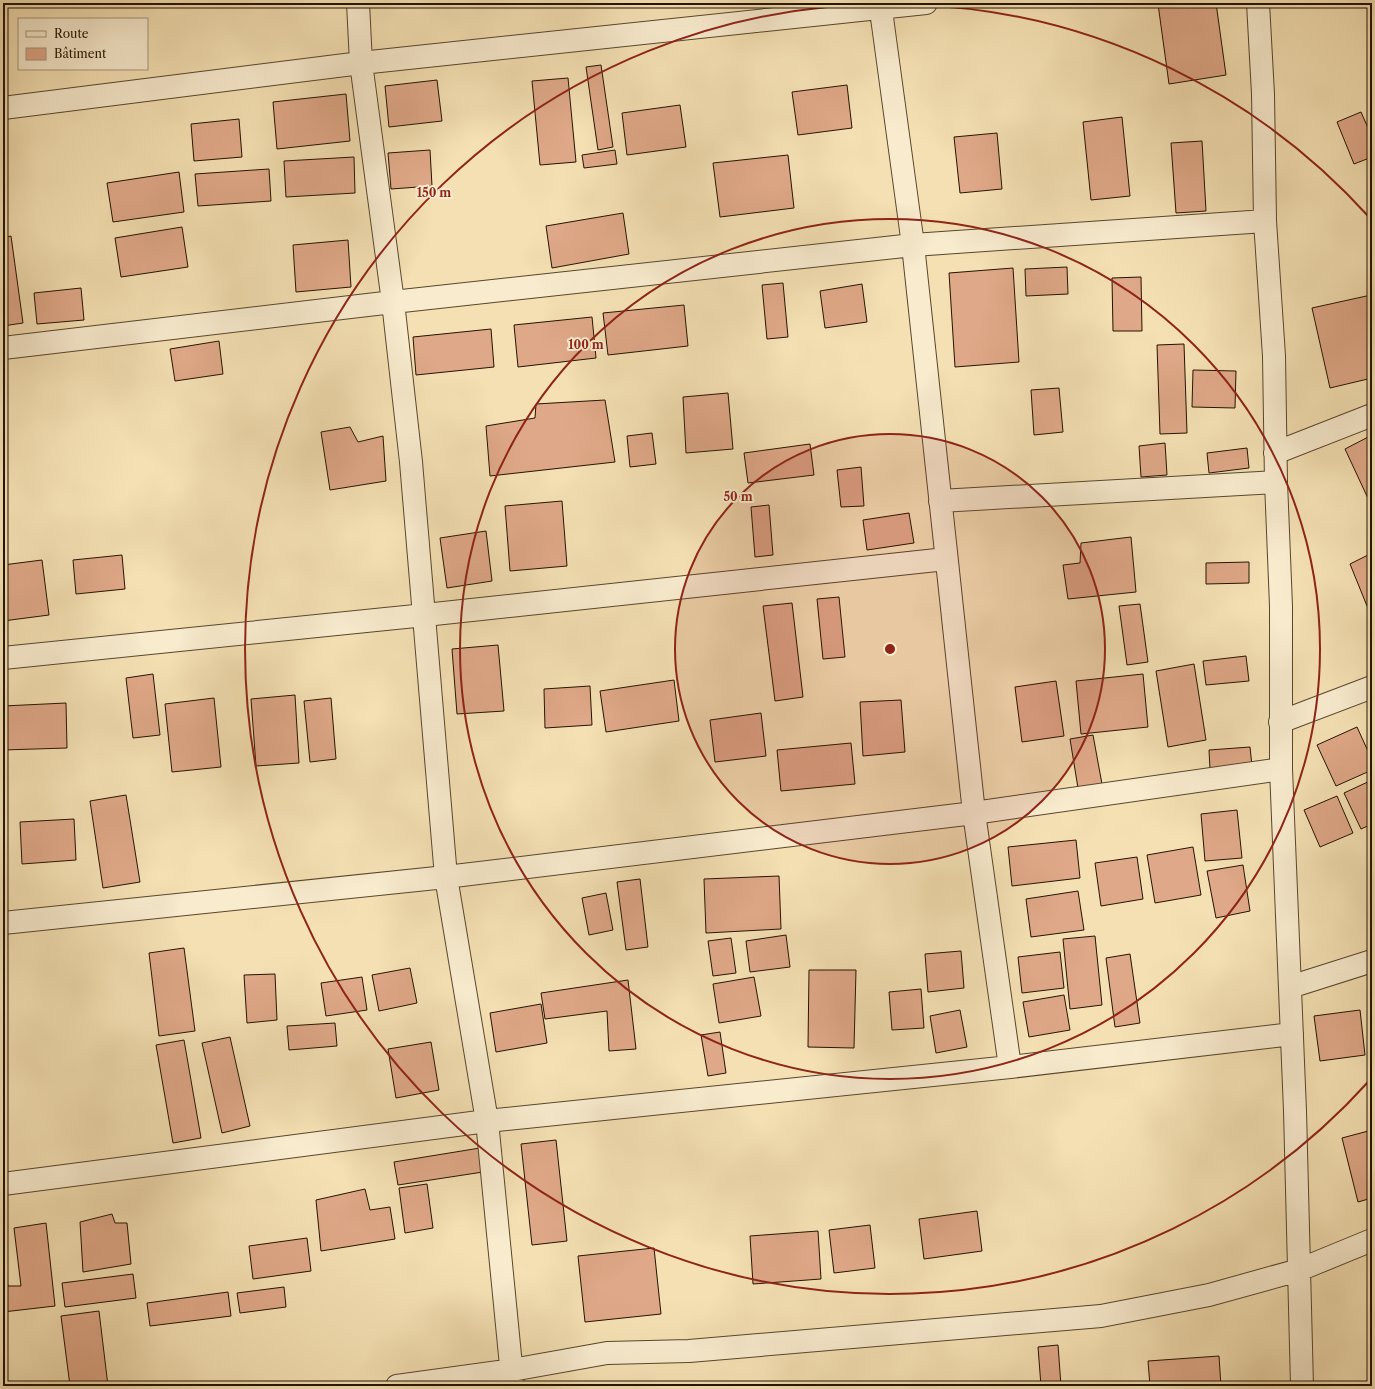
<svg xmlns="http://www.w3.org/2000/svg" width="1375" height="1389" viewBox="0 0 1375 1389" font-family="'Libre Caslon Text',serif">
  <style>
    .building { fill: #dfa888; stroke: #241300 }
    .lines { fill: none; stroke-linecap: round; stroke-linejoin: round }
    .street-casing { stroke: #58462d; stroke-width: 24 }
    .street { stroke: #f8ebce; stroke-width: 22 }
    .ring { fill: none; stroke: #8f2418; stroke-width: 2 }
    .centre { fill: #8f2418; stroke: #f8ebce; stroke-width: 2 }
    .ring-label { font-size: 12px; text-anchor: middle; font-weight: bold; fill: #8f2418; stroke: #f8ebce; stroke-width: 4; stroke-linejoin: round; paint-order: stroke }
  </style>
  <rect width="100%" height="100%" fill="#f4e0b3"/>
  <filter id="stains"><feTurbulence type="fractalNoise" baseFrequency=".005" numOctaves="4"/><feColorMatrix values="0 0 0 0 .2 0 0 0 0 .09 0 0 0 0 .02 0 0 0 .5 -.17"/></filter>
  <radialGradient id="worn" r=".72"><stop offset=".6" stop-color="#630" stop-opacity="0"/><stop offset="1" stop-color="#630" stop-opacity=".3"/></radialGradient>
  <path class="building" d="M1162,3H1216L1226,75L1169,84L1158,4Z
    M601,65L613,147L598,150L586,67Z
    M568,78L576,162L540,165L532,81Z
    M437,80L442,121L389,127L385,86Z
    M847,85L852,128L798,135L792,92Z
    M346,94L350,141L277,149L273,102Z
    M680,105L686,147L627,155L622,113Z
    M1361,112L1372,137V157L1354,164L1337,122Z
    M1122,117L1130,196L1091,200L1083,122Z
    M239,119L242,157L194,161L191,124Z
    M997,133L1002,189L960,193L954,137Z
    M1202,141L1206,211L1176,213L1171,143Z
    M430,150L432,186L391,189L388,153Z
    M615,150L617,164L584,168L582,155Z
    M788,155L794,208L720,217L713,163Z
    M354,157L355,193L286,197L284,161Z
    M269,169L271,201L198,206L195,174Z
    M179,172L184,212L113,222L107,183Z
    M623,213L629,254L552,268L546,226Z
    M182,227L188,267L121,277L115,238Z
    M11,236L23,323L3,326V238Z
    M348,240L351,287L296,292L293,245Z
    M1067,267L1068,294L1026,296L1025,269Z
    M1013,268L1019,362L955,367L949,273Z
    M1141,277L1142,331H1113L1112,278Z
    M783,283L788,337L767,339L762,285Z
    M862,284L867,322L825,328L820,291Z
    M81,288L84,320L37,324L34,293Z
    M1371,295L1372,378L1330,388L1312,308Z
    M684,305L688,346L608,355L603,313Z
    M592,317L596,358L518,367L514,325Z
    M491,329L494,367L416,375L413,337Z
    M219,341L223,374L175,381L170,349Z
    M1184,344L1187,433L1160,434L1157,345Z
    M1193,370L1236,371L1235,408L1192,407Z
    M1059,388L1063,432L1034,435L1031,390Z
    M728,393L733,449L686,453L683,397Z
    M605,400L615,462L490,476L486,426L535,418L536,404Z
    M350,427L358,442L383,436L386,481L330,490L321,432Z
    M652,433L656,464L630,467L627,436Z
    M1372,435V507L1345,449Z
    M1165,443L1167,475L1141,477L1139,446Z
    M810,444L814,475L748,483L744,453Z
    M1247,448L1249,468L1209,473L1207,453Z
    M861,467L864,506L841,507L837,470Z
    M562,501L567,566L510,571L505,506Z
    M769,505L773,555L755,557L751,507Z
    M909,513L914,543L867,550L863,520Z
    M486,531L492,581L447,588L440,538Z
    M1131,537L1136,592L1068,599L1063,565L1080,563L1081,543Z
    M1372,553V604L1367,606L1350,564Z
    M122,555L125,589L76,594L73,560Z
    M42,560L49,615L3,621V565Z
    M1249,562V583L1206,584V563Z
    M839,597L845,657L823,659L817,599Z
    M792,603L803,697L775,701L763,606Z
    M1140,604L1148,662L1127,665L1119,606Z
    M498,645L504,711L457,714L452,649Z
    M1246,656L1249,681L1206,685L1203,661Z
    M1194,664L1206,740L1168,747L1156,671Z
    M153,674L160,735L133,738L126,678Z
    M1143,674L1148,727L1081,734L1076,681Z
    M674,680L679,721L606,732L600,691Z
    M1056,681L1064,736L1022,742L1015,687Z
    M590,686L592,725L545,728L544,689Z
    M295,695L299,763L256,766L251,699Z
    M214,698L221,767L172,772L165,704Z
    M331,698L336,759L310,762L304,701Z
    M901,700L905,752L863,756L860,702Z
    M66,703L67,748L3,750V706Z
    M761,713L766,756L715,762L710,720Z
    M1357,727L1372,760V770L1336,786L1317,745Z
    M1093,735L1102,784L1078,788L1070,739Z
    M851,743L855,784L781,791L777,750Z
    M1250,747L1252,766L1210,769L1209,750Z
    M1372,780V824L1361,829L1344,793Z
    M126,795L140,882L103,888L90,801Z
    M1337,796L1353,833L1320,847L1304,810Z
    M1237,810L1242,858L1205,861L1201,814Z
    M74,819L76,860L22,864L20,822Z
    M1076,840L1080,878L1012,886L1008,847Z
    M1193,847L1201,895L1155,903L1147,855Z
    M1137,857L1143,899L1101,906L1095,863Z
    M1243,865L1250,911L1216,918L1207,871Z
    M779,876L781,929L706,933L704,879Z
    M640,879L648,947L626,950L617,882Z
    M1078,891L1084,930L1031,937L1026,899Z
    M606,893L613,930L589,935L582,898Z
    M786,935L790,967L750,972L746,941Z
    M1095,936L1102,1005L1070,1009L1063,939Z
    M731,938L736,973L713,976L708,941Z
    M184,948L195,1031L159,1036L149,953Z
    M961,951L964,988L928,992L925,954Z
    M1060,952L1064,988L1022,993L1018,957Z
    M1130,954L1140,1023L1115,1027L1106,958Z
    M410,968L417,1003L379,1011L372,975Z
    M809,970H856L854,1048L808,1047Z
    M275,974L277,1020L247,1023L244,975Z
    M362,977L367,1010L326,1016L321,983Z
    M754,977L761,1016L719,1023L713,984Z
    M628,980L636,1049L609,1051L607,1011L545,1019L541,993Z
    M921,989L924,1028L892,1030L889,992Z
    M1064,995L1070,1030L1029,1037L1023,1002Z
    M541,1004L547,1043L496,1052L490,1013Z
    M960,1010L967,1047L936,1053L930,1016Z
    M1360,1010L1365,1055L1320,1061L1314,1016Z
    M335,1023L337,1046L289,1050L287,1026Z
    M720,1032L726,1073L708,1076L701,1035Z
    M230,1037L250,1126L222,1133L202,1043Z
    M184,1040L201,1138L173,1143L156,1045Z
    M431,1042L439,1090L396,1098L388,1049Z
    M1372,1130V1198L1358,1202L1342,1138Z
    M556,1140L567,1241L532,1245L521,1144Z
    M480,1148L483,1172L398,1185L394,1162Z
    M427,1184L433,1228L405,1233L399,1188Z
    M365,1189L370,1210L390,1207L395,1239L321,1251L316,1200Z
    M977,1211L982,1251L924,1259L919,1219Z
    M112,1214L115,1223H127L131,1264L83,1272L80,1222Z
    M46,1223L55,1306L3,1312V1255L8,1286H21L14,1228Z
    M870,1225L875,1268L834,1273L829,1230Z
    M818,1231L821,1279L753,1284L750,1236Z
    M307,1238L311,1271L253,1279L249,1246Z
    M654,1248L661,1314L585,1322L578,1256Z
    M133,1274L136,1298L65,1307L62,1283Z
    M284,1287L286,1307L240,1313L237,1293Z
    M228,1292L231,1316L150,1326L147,1303Z
    M99,1311L108,1386H70L61,1316Z
    M1058,1345L1061,1386H1041L1038,1347Z
    M1219,1356L1221,1386H1150L1148,1361Z
    M582,1382V1386H534V1383Z"/>
  <g class="lines">
    <g class="street-casing">
      <path id="street" d="M358,3L361,63L393,302L411,462L446,877L487,1121L513,1386
        M880,3L913,245L974,813L1010,1067
        M1258,3L1263,94L1265,221L1274,356L1276,482L1281,606V769L1295,1111L1302,1386
        M3,108L361,63L926,3
        M3,348L393,302L913,245L1265,221
        M1275,453L1372,415
        M940,501L1276,482
        M3,658L425,615L946,559
        M1280,722L1372,687
        M3,923L446,877L974,813L1281,769
        M1290,987L1372,961
        M3,1184L487,1121L1010,1067L1292,1034
        M397,1386L512,1370L607,1353L689,1351L1101,1316L1209,1295L1299,1270L1372,1240"/>
    </g>
    <use href="#street" class="street"/>
  </g>
  <circle cx="890" cy="649" r="215" fill="#8f2418" fill-opacity=".12"/>
  <g class="ring">
    <circle cx="890" cy="649" r="215"/>
    <circle cx="890" cy="649" r="430"/>
    <path d="M1369 1081A645 645 0 1 1 1369 217"/>
  </g>
  <circle cx="890" cy="649" r="6" class="centre"/>
  <g class="ring-label">
    <text x="434" y="197">150 m</text>
    <text x="586" y="349">100 m</text>
    <text x="738" y="501">50 m</text>
  </g>
  <rect width="1375" height="1389" fill="none" stroke="#f4e0b3" stroke-width="16"/>
  <rect x="4" y="4" width="1367" height="1381" fill="none" stroke="#241300" stroke-width="2"/>
  <rect x="8" y="8" width="1359" height="1373" fill="none" stroke="#241300"/>
  <rect x="18" y="18" width="130" height="52" fill="#f8ebce" stroke="#a3957c"/>
  <rect x="26" y="31" width="20" height="6" fill="#f8ebce" stroke="#a3957c"/>
  <text x="54" y="38" font-size="12" fill="#241300">Route</text>
  <rect x="26" y="48" width="20" height="12" fill="#dfa888" stroke="#a3957c"/>
  <text x="54" y="58" font-size="12" fill="#241300">Bâtiment</text>
  <rect width="100%" height="100%" filter="url(#stains)"/>
  <rect width="100%" height="100%" fill="url(#worn)"/>
</svg>
